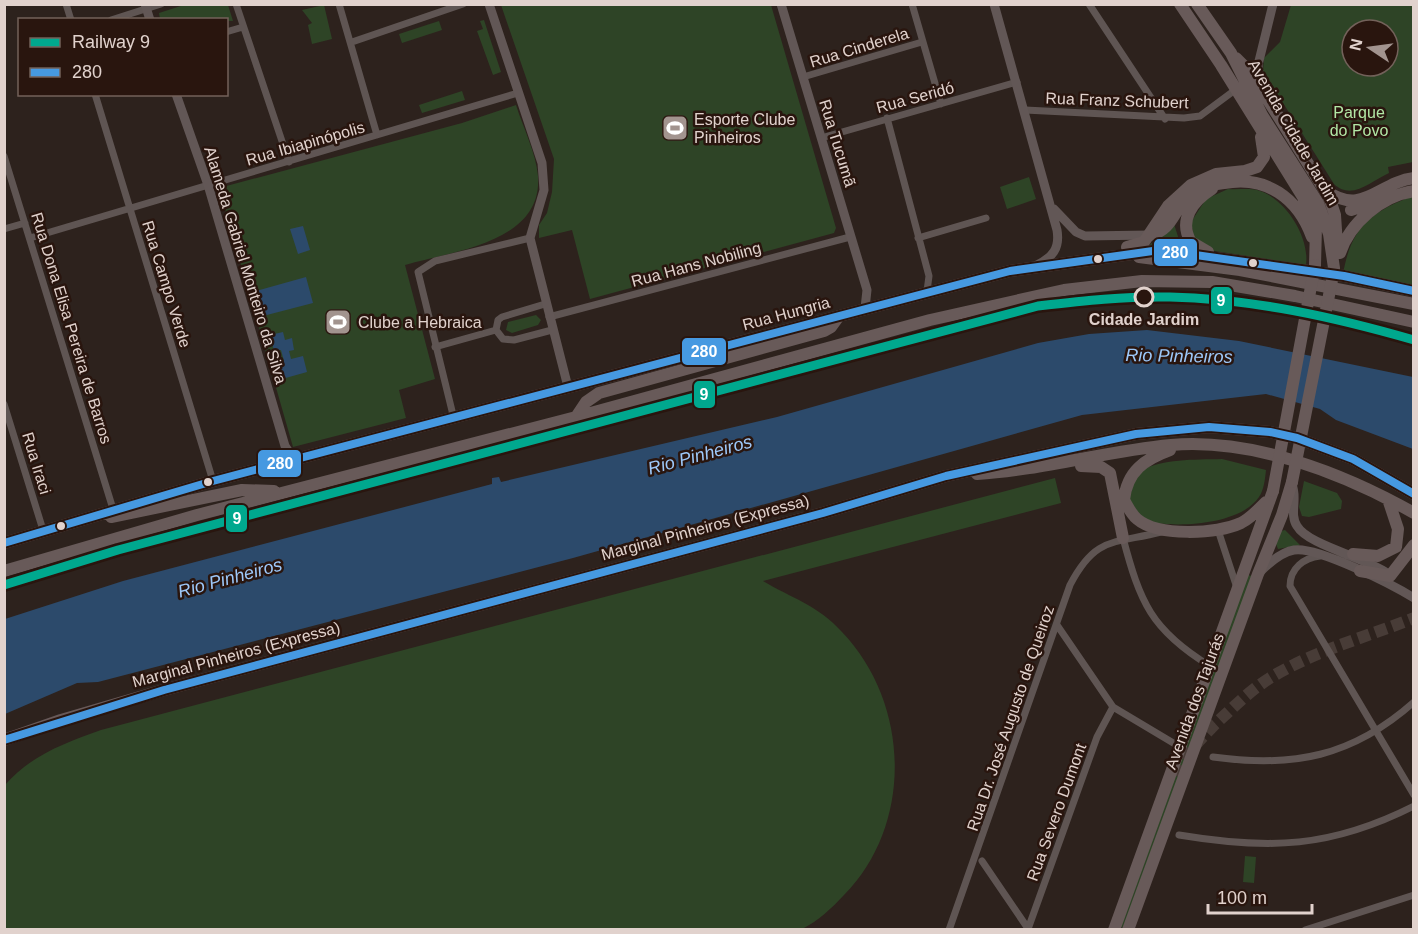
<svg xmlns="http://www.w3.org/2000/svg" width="1418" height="934" viewBox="0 0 1418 934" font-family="Helvetica,sans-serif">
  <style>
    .green { fill: #2e4426; fill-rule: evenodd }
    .water { fill: #2c4a6b }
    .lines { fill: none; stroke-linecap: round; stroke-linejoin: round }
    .highway-tunnel { stroke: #483c37; stroke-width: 12; stroke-dasharray: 12 6; stroke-linecap: butt }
    .street { stroke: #5f5553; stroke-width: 7 }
    .secondary { stroke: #625756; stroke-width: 9 }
    .highway { stroke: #685a59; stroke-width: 12 }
    .highway-bridge { stroke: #685a59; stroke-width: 12 }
    .bus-1-casing { stroke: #29150e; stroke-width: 12 }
    .bus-1 { stroke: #4699e1; stroke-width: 8 }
    .rail-1-casing { stroke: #29150e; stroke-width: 14 }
    .rail-1 { stroke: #00a88e; stroke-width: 9 }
    .bus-dot { fill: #e1d2cd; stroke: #29150e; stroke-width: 2 }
    .stop-dot { fill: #29150e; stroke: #e1d2cd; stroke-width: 3 }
    .labels { text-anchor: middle; stroke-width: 5; stroke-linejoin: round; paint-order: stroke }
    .street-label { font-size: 16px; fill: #e1d2cd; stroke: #29150e }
    .park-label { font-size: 16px; fill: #b2e7a5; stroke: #29150e }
    .poi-label { font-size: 16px; fill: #e1d2cd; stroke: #29150e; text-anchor: start }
    .stop-label { font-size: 16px; font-weight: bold; fill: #e1d2cd; stroke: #29150e }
    .water-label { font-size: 18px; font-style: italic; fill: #9dc8f9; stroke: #29150e }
    .line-badge { stroke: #29150e; stroke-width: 2 }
    .badge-label { font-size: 16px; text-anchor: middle; font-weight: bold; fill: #fff }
  </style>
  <rect width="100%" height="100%" fill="#2d221d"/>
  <path class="green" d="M187,4L228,5L233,21L160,19L159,13Z
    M324,5L332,39L312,44L308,25L312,23L302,10Z
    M501,5H771L836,228L834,233L590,299L572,230L539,238V225L547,213L552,192L554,159Z
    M1291,5H1413V162L1388,167L1389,173C1371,181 1352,201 1334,184L1263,71L1264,58L1280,42ZM1352,30H1388V66H1352Z
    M484,20L501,72L493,75L477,31L483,29L480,21Z
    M439,21L442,30L402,43L399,34Z
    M462,91L465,100L422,113L419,105Z
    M516,105C523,127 536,153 538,176C543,243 452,251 405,265L435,379L399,390L406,418L293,447L219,188L462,123Z
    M1029,177L1036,199L1007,209L1000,187Z
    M1228,189C1237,190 1248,188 1257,190C1285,197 1310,237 1306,265L1208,250L1194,239L1191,222L1206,199Z
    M1413,196V285L1343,274C1351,228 1370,212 1413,196Z
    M1174,224L1182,249L1146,248Z
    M536,315L541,320L538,325L512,333L506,330L508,322Z
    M1222,459L1266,470C1265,479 1264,490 1259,497C1239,526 1174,528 1144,521L1129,499L1137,472C1164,458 1193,460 1222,459Z
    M1055,478L1061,503L763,581C791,598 818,605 842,632C910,703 914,824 844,895C832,908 818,921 802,929H5V785C31,755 65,743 101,730Z
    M1304,481L1337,493L1342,501L1341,509L1309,517L1302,516L1299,507Z
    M1285,530L1300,545L1278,549L1276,544L1281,531Z
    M1248,575L1252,576L1124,928L1120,927Z
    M1245,856L1256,857L1254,883L1243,882Z"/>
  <path class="water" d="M303,226L310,250L298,254L290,229Z
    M306,277L313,303L263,316L256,291Z
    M1147,330L1239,341L1413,377V449L1336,420L1320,409L1266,394L1082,415L573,558L98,682L77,683L5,714V619L123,581L492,484V478L499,477L501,482L777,417L1038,343L1089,334Z
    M283,332L285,340L292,338L294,350L289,351L291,359L303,356L307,372L282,379L278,363L284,361L281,350L274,351L270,335Z"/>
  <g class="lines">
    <path class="highway-tunnel" d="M1176,776C1184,755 1199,741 1214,725C1232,709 1249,691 1270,678C1314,651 1366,637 1414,618"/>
    <path class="street" d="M66,4L71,20
      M236,4L289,162
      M339,4L377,135
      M912,4L941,104
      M1089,4L1165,119
      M111,20L161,4
      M226,32L243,27
      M352,42L463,4
      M803,77L922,42
      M95,94L213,481
      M1025,110L1184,118L1200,116L1235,90
      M887,118L929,276L927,291
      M821,138L1017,82
      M4,156L113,509
      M4,229L25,223
      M30,238L518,93
      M918,238L986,218
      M545,304L502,317L498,320L496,330L503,339L514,340L552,330
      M549,317L850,237
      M435,347L496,330
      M4,404L43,530
      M454,419L418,272L435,261L530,238
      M1218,530L1237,588
      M1123,538C1140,602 1151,630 1210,666
      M1320,556C1304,558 1290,568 1290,586L1414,795
      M1057,625L1113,707L1180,747
      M1213,757C1293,768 1352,757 1414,702
      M1179,835C1269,850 1331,848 1414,806
      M982,861L1029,930
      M1028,929L1097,737L1113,707
      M949,930L1070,585C1096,535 1115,544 1161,532
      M1305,930L1414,895"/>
    <path class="secondary" d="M145,4L150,20
      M489,4L542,163L544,190L530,238L568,387
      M781,4L867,290L865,308
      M994,4L1057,230C1060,248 1053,257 1037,265
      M1260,83L1258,65L1273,4
      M176,94L208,185L285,446L294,460
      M1054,209L1076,232L1085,236L1150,235
      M1292,485C1298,498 1289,514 1297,526C1308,545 1364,557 1387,573
      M1260,572C1269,563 1281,552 1294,550C1317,546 1393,585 1414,598"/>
    <path class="highway" d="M1180,4L1221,65L1303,197L1316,227L1315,265
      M1197,4L1231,53L1262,115L1318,203L1329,234L1334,268
      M1236,58L1251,73L1329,197L1335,215L1337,245
      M1327,191C1362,217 1379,182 1414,178
      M1351,210L1372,203
      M1150,235C1175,230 1174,204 1194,192C1203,186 1214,184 1224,183C1266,175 1298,198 1312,237
      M1127,247L1144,242L1168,206L1191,185L1216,174L1245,171L1257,167L1264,157L1261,137
      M1208,252L1191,242C1178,220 1193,201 1212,189
      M1340,253C1350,223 1381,196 1414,191
      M1139,257L1240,270L1414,304
      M576,417L586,402L599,393L824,331L831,327L839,316
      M1170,450C1145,459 1127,471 1124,500C1128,507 1131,514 1137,519C1158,537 1217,534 1241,523C1251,518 1259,509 1266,502
      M1081,466L1101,467L1110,473L1123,538
      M977,474C1042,470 1106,451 1171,445C1253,438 1343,473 1414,513
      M111,517L242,490L274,491
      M4,543L213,481L1010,271L1160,250L1344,276L1414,291
      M1353,554L1378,556L1396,547L1398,529L1388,499
      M4,571L197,515L576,417L930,320L1064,290L1142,281L1212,282L1295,296L1414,322
      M1360,571L1390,576L1414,545
      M4,740L61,720L164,690L823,513L946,476L1136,434L1209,427L1270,432L1297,438L1353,459L1414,494
      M1114,930L1273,491
      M1128,930L1258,574L1282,515L1292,482"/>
    <path class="highway-bridge" d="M1292,482L1334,270
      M1273,491L1315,265"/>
    <g class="bus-1-casing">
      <path id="bus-1" d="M4,543L213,481L1010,271L1160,250L1344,276L1414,291
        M4,740L164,690L823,513L946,476L1136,434L1209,427L1270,432L1297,438L1353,459L1414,494"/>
    </g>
    <use href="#bus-1" class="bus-1"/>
    <g class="rail-1-casing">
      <path id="rail-1" d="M4,585L118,550L1038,306C1082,301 1126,296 1170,297C1253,299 1334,317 1414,340"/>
    </g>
    <use href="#rail-1" class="rail-1"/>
  </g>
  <defs>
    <g id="stadium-square" transform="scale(1.35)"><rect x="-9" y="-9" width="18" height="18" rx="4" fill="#a2948f" stroke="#29150e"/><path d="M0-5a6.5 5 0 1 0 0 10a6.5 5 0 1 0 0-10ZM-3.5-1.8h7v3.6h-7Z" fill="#fff"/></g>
  </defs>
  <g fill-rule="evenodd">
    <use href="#stadium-square" x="675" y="128"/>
    <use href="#stadium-square" x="338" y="322"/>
  </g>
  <g class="bus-dot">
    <circle cx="1098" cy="259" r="5"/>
    <circle cx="1253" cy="263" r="5"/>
    <circle cx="208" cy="482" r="5"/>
    <circle cx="61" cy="526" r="5"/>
  </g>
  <circle class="stop-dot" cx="1144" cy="297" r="9"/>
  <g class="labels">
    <g class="street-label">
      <text transform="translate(859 47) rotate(-17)" y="6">Rua Cinderela</text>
      <text transform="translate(915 97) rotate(-15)" y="6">Rua Seridó</text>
      <text transform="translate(1117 100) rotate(2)" y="6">Rua Franz Schubert</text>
      <text transform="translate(1294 132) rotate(60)" y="6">Avenida Cidade Jardim</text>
      <text transform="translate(305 143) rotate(-16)" y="6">Rua Ibiapinópolis</text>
      <text transform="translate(838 143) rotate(73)" y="6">Rua Tucumã</text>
      <text transform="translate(696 264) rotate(-15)" y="6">Rua Hans Nobiling</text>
      <text transform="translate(246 265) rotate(73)" y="6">Alameda Gabriel Monteiro da Silva</text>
      <text transform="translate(167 284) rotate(73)" y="6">Rua Campo Verde</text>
      <text transform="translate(786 313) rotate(-15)" y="6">Rua Hungria</text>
      <text transform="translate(72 328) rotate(73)" y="6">Rua Dona Elisa Pereira de Barros</text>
      <text transform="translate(37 463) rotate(73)" y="6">Rua Iraci</text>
      <text transform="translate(705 527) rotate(-15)" y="6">Marginal Pinheiros (Expressa)</text>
      <text transform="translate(236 654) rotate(-15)" y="6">Marginal Pinheiros (Expressa)</text>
      <text transform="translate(1194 701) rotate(-70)" y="6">Avenida dos Tajurás</text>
      <text transform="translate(1010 718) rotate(-71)" y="6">Rua Dr. José Augusto de Queiroz</text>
      <text transform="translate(1056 812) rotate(-70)" y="6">Rua Severo Dumont</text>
    </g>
    <g class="park-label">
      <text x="1359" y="118">Parque<tspan x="1359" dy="18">do Povo</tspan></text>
    </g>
    <g class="poi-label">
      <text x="694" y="125">Esporte Clube<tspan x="694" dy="18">Pinheiros</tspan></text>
      <text x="358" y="328">Clube a Hebraica</text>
    </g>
    <g class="stop-label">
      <text x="1144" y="325">Cidade Jardim</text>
    </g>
    <g class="water-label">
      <text transform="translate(1179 356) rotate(1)" y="6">Rio Pinheiros</text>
      <text transform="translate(700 455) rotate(-15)" y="6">Rio Pinheiros</text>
      <text transform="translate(230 578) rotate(-15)" y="6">Rio Pinheiros</text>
    </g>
  </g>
  <g class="line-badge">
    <rect x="1153" y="238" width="45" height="29" rx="6" fill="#4699e1"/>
    <rect x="1210" y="286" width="23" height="29" rx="6" fill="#00a88e"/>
    <rect x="681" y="337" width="46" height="29" rx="6" fill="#4699e1"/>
    <rect x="693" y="380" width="23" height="29" rx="6" fill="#00a88e"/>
    <rect x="257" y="449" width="45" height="29" rx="6" fill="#4699e1"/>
    <rect x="225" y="504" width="23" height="29" rx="6" fill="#00a88e"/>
  </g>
  <g class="badge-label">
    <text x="1175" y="258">280</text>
    <text x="1221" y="306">9</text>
    <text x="704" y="357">280</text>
    <text x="704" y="400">9</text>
    <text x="280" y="469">280</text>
    <text x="237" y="524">9</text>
  </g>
  <rect width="1418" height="934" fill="none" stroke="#e1d2cd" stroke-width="12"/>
  <rect x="18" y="18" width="210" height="78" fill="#29150e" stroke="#73615a" stroke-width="1.5"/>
  <rect x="30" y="38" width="30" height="9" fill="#00a88e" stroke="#73615a" stroke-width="1.5"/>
  <text x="72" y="48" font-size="18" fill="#e1d2cd">Railway 9</text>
  <rect x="30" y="68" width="30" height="9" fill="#4699e1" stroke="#73615a" stroke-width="1.5"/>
  <text x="72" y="78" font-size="18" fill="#e1d2cd">280</text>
  <g transform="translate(1370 48) rotate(283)"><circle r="28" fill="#29150e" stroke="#73615a" stroke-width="1.5"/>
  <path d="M0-4.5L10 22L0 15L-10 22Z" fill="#a2948f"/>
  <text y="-9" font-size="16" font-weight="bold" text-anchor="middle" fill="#e1d2cd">N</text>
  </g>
  <path d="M1208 904v9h104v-9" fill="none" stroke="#e1d2cd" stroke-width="3"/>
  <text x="1217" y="904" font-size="18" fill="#e1d2cd" stroke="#29150e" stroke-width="4.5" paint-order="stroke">100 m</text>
</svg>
